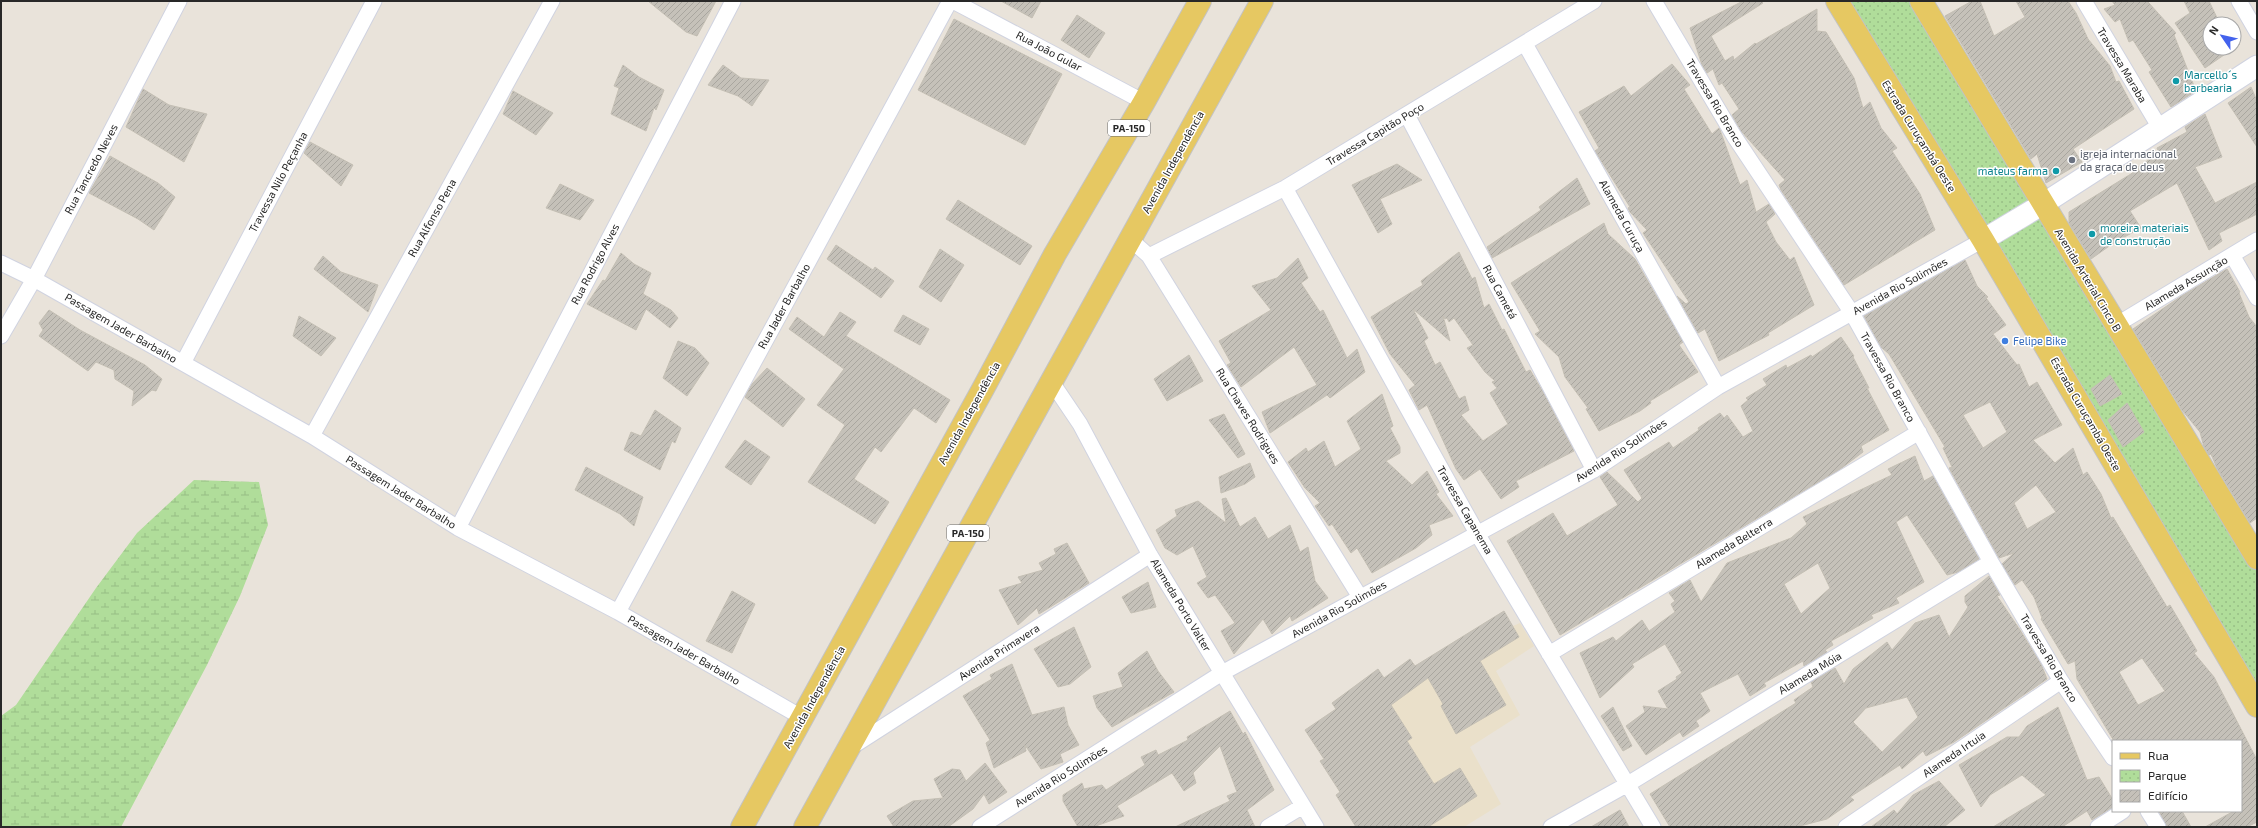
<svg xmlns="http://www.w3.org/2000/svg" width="2258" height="828" viewBox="0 0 2258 828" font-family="'Exo 2',sans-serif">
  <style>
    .education { fill: #eae0ca }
    .wetland { fill: url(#wetland-marsh) }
    .park { fill: url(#park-dots) }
    .building { fill: url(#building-hatch); stroke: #c4bfb4; fill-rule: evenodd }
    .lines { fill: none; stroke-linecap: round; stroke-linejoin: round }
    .minor-casing { stroke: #d0d3e0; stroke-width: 17 }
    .secondary-casing { stroke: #d0d3e0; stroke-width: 23 }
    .primary-casing { stroke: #c3c3c3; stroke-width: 24 }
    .minor { stroke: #fff; stroke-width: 15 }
    .secondary { stroke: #fff; stroke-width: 21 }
    .primary { stroke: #e6c862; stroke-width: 22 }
    .culture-dot { fill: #0f9aa8; stroke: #fff; stroke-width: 1.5 }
    .worship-dot { fill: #6b7280; stroke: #fff; stroke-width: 1.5 }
    .shop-dot { fill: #3f7fe0; stroke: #fff; stroke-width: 1.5 }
    .labels { text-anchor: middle; stroke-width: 3; stroke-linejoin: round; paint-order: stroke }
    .shield { fill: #fff; stroke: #686868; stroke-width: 1 }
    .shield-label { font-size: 10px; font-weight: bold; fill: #282828 }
    .street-label { font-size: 11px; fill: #282828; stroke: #fff }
    .culture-label { font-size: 11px; fill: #0d838f; stroke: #fff; text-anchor: start }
    .worship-label { font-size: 11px; fill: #5b616d; stroke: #fff; text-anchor: start }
    .shop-label { font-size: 11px; fill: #366cbe; stroke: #fff; text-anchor: start }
  </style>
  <defs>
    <pattern id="wetland-marsh" width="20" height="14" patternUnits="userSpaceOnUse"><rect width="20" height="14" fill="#b0dd9a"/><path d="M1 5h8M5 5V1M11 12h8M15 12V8" fill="none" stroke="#97be85"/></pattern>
    <pattern id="park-dots" width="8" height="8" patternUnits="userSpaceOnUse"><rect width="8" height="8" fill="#b0dd9a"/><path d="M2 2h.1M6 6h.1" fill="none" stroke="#97be85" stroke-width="1.8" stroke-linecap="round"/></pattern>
    <pattern id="building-hatch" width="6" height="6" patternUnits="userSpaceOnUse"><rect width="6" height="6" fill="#c5c1b9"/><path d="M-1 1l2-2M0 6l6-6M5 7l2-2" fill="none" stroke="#a9a69f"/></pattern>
  </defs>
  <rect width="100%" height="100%" fill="#e9e3da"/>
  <path class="education" d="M1520,623L1534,646L1496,671L1520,715L1470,747L1501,804L1464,827H1368L1389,678Z"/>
  <path class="wetland" d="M194,480L259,482L268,525L240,596L207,665L121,827H1V716L16,705L96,588L137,533Z"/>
  <path class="park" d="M1838,1H1918L2257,558V706Z"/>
  <path class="building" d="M648,1H716L697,36L686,32Z
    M1001,1H1041L1032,18Z
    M1743,1H1761L1763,3L1711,36L1725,61L1733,56L1734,60L1755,43L1756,44L1817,9V31L1826,32L1854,78L1863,108L1870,102L1881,128L1897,148L1892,151L1920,194L1935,230L1844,285L1781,190L1779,185L1785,180L1741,131L1732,115L1739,109L1722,83L1719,85L1713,69L1707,73L1702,65L1690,28Z
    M1972,1H1980L1994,36L2025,17L2016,1H2068L2076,13L2088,39L2110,66L2116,82L2119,81L2134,109L2073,149L2082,162L2046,183L2037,154L2031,159L1945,16Z
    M2112,1H2150L2148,2L2176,33L2174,35L2196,91L2171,107L2149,72L2152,70L2133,40L2129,42L2120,19L2115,22L2104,9L2115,5Z
    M2184,1H2209L2220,24H2210V48H2234V39L2240,44L2205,68L2175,23L2190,13Z
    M1077,15L1105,33L1089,58L1061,40Z
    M954,19L1062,74L1025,145L918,90Z
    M1672,64L1690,85L1684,89L1712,134L1719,128L1720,130L1740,185L1747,180L1756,212L1769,204L1775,214L1766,222L1776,242L1790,260L1794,257L1814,305L1768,333L1769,335L1719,361L1705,329L1698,333L1677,296L1686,304L1689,302L1643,233L1647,230L1630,212L1628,208L1630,207L1595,151L1599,148L1579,112L1624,86L1631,96Z
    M623,65L639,77L664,90L656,110L654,108L646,131L611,114L619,88L614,86Z
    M723,65L741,78L769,80L752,106L738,96L708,85Z
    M2251,87L2257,101V147L2228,103Z
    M143,89L169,105L207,114L184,162L126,127Z
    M513,91L553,113L536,135L503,114Z
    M2205,114L2222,157L2195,167L2215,203L2257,182V214L2219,233L2222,241L2209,250L2177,183L2130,211L2141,228L2115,242L2091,259L2069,223V212L2139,169L2138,167L2159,153L2157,148L2187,132L2185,127Z
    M310,142L353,165L341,186L304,153Z
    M110,156L158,183L175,197L154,230L138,219L89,193Z
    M1397,164L1422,180L1380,199L1392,224L1378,233L1352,185Z
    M1577,178L1590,204L1492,258L1487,247L1541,210L1539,207Z
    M560,184L594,200L580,220L546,208Z
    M958,200L1032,246L1020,265L946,219Z
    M1604,223L1608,234L1635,259L1683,342L1679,345L1698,372L1650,401L1651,403L1640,411L1599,431L1586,409L1588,408L1565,377L1559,357L1535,334L1540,331L1511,283Z
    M836,245L873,270L875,267L894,281L881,298L827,259Z
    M940,249L964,265L941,302L919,287Z
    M1459,252L1472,279L1475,277L1484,308L1489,304L1502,330L1504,329L1526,372L1530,370L1543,392L1574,451L1516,481L1519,487L1501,499L1480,469L1464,480L1456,469L1427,405L1419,410L1409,390L1415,385L1390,354L1371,317L1423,285L1421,281ZM1413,309L1450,341L1443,316L1445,319L1447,318L1449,322L1454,318L1473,345L1467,348L1485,372L1495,381L1492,382L1497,388L1490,393L1508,424L1483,441L1461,415L1469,410L1465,396L1459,399L1440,362L1435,365L1424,341L1428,338Z
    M621,253L634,264L651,273L643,294L671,310L678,318L670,328L646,309L636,330L587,304L603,280L605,281Z
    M323,256L341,272L378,285L368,312L314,269Z
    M1298,258L1308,278L1301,283L1320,312L1323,310L1347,358L1357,349L1365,372L1330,398L1327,395L1270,433L1262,412L1317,385L1294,347L1241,387L1227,365L1231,363L1219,341L1271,310L1252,286L1277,278Z
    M1965,260L1977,286L1988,297L1986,298L2006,325L1993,334L2017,365L2019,364L2029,387L2037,382L2062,425L2033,440L2055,463L2073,448L2083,475L2087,472L2101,494L2111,518L2113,517L2167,607L2170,605L2197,651L2194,653L2214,677L2257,760V822L2247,827H2205L2234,811H2241V741H2114L2077,679L2075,661L2068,664L2041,619L2042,618L2034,597L2022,580L2015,585L2002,564L2014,553L1999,558L1949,468L1952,467L1943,448L1945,447L1889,354L1881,347L1864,316ZM1990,402L2007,432L1983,448L1963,415ZM2036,485L2056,512L2027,529L2014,503ZM2142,658L2165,691L2138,705L2119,672Z
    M2227,269L2240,292L2239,293L2249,317L2257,327V518L2250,523L2217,468L2211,454L2209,455L2204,447L2200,432L2182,410L2133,329L2183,295Z
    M49,310L80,330L145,365L162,379L156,391L152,390L132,406L134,391L115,379L114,370L96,362L88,371L39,336L43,330L39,323Z
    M840,312L856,322L846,336L950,400L936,423L914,408L881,452L875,447L854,479L889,502L875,524L808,482L845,425L817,405L844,369L789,329L797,317L824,337Z
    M903,315L929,329L920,345L894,331Z
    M299,316L336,338L321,356L293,336Z
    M1841,337L1854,356L1853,357L1869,388H1867L1889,430L1861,446L1863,452L1839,470L1560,635L1507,541L1553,513L1567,536L1618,505L1600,477L1607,472L1638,502L1642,498L1624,470L1669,442L1673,448L1699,430L1698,428L1720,413L1724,418L1727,415L1743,437L1753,431L1741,406L1748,400L1746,398L1767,385L1763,379L1786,365L1787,368L1811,355L1812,357Z
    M678,341L695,348L709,363L687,396L663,378Z
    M1189,355L1203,381L1167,401L1154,379Z
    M767,368L805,399L783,427L745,397L752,384Z
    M2110,375L2122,394L2100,406L2091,389Z
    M1382,394L1393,426L1390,428L1400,447V453L1386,461L1412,485L1427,471L1439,492L1436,494L1453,516L1429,525L1432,535L1416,548L1372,573L1357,548L1351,553L1332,524L1329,526L1315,506L1320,503L1305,488L1288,462L1306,448L1308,452L1324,441L1335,467L1361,449L1347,421Z
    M2127,403L2144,432L2123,447L2108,420Z
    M655,410L681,428L675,443L672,441L660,470L624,450L631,432L641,436Z
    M1224,414L1245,454L1238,458L1209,420Z
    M745,440L770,457L751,485L725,467Z
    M1915,456L1924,481L1933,476L1979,559L1958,572L1947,575L1907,515L1896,522L1924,582L1896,598L1899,603L1871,615L1873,618L1831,641L1833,645L1825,650L1827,652L1804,666L1803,661L1764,683L1766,686L1750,696L1738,674L1700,693L1710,711L1696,721L1699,726L1683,737L1680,732L1646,755L1626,726L1645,712L1643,706L1668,709L1658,691L1677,679L1676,677L1682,673L1665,644L1632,664L1634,667L1600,698L1580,653L1613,637L1616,641L1642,620L1649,631L1675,612L1671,604L1675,601L1669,593L1690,580L1701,602L1727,563L1791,538L1807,524L1803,517L1892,475L1888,469ZM1818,563L1830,588L1801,614L1784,584Z
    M1250,463L1255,477L1245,484L1221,493L1219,477Z
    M586,467L643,497L634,526L620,514L575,490Z
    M1226,498L1240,527L1255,517L1268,539L1290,525L1300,552L1308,547L1315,581L1328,598L1292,621L1290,616L1272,634L1263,619L1234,654L1221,631L1235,623L1215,595L1208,598L1197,583L1207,577L1193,546L1177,555L1165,548L1156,530L1177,516L1175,510L1198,501L1226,523L1222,499Z
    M1067,543L1089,583L1039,614L1037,608L1018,625L999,590L1022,583L1018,577L1043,570L1039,563L1056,554L1054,549Z
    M1989,576L2000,595L1997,596L2020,630L2041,664L2047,679L1954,742L1926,756L1923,751L1902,769L1900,765L1850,797L1854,800L1827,819L1796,827H1670L1650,794L1796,703L1794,700L1813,687L1811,682L1835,668L1844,684L1853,669L1887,642L1892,650L1915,623L1939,615L1949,637L1968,607L1965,602V596ZM1907,697L1918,717L1882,752L1853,722L1866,708Z
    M1148,582L1156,607L1131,613L1122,597Z
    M732,591L755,604L732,653L706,641Z
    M1504,611L1519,637L1480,661L1506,705L1456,734L1441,706L1443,704L1428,678L1391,705L1412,738L1407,741L1434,784L1460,768L1477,796L1428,827H1356L1336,795L1340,792L1320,761L1324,759L1305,730L1336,709L1332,703L1378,669L1384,678L1410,659L1415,666Z
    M1074,627L1091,667L1070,684L1058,687L1034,649Z
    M1147,651L1158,671L1174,692L1112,727L1097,708L1093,696L1123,687L1118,673Z
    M1012,664L1032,715L1064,707L1068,725L1079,745L1060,754L1063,762L1041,769L1025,745L1026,751L994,768L986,743L990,740L963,696L992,679L990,675Z
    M1613,707L1632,746L1623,751L1601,716Z
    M2058,707L2087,780L2099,777L2113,800V807L2092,820L2087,811L2062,827H1993L2046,795L2022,775L1990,795L1981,807L1959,765L2007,737H2019L2027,726Z
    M1230,711L1243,734L1245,732L1274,790L1247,810L1255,827H1175L1230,801L1227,796L1237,792L1220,746L1193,773L1196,783L1184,791L1172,773L1117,806L1124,816L1093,827H1078L1063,801V795L1082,783L1084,789L1102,785L1106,790L1145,765L1141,757L1156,750L1158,755L1188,740L1187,737Z
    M985,763L1007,792L989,804L984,794L973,809L948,827H894L887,816L913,801L943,798L934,779L952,769L960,770L966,781Z
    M1939,781L1965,810L1944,827H1871L1894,810L1897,814L1913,795Z
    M1620,810L1629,827H1591Z
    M2159,811H2182L2191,827H2167Z"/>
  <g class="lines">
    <g class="minor-casing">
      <path id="minor" d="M953,1L1144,102
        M1654,1L1734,136L1852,313L1991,562L2061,681L2113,758
        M2084,1L2160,128
        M2239,1L2257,32
        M1525,44L1718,387
        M1407,115L1594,470
        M1285,188L1478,535L1653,827
        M1131,240L1149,256L1360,597
        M2232,255L2257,298
        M1149,256L1285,188L1594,1
        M1,263L34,279L312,436L458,528L618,612L803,718
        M2116,325L2257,240
        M1,336L34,279L179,1
        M183,363L374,1
        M1051,381L1080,424L1150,555L1316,827
        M312,436L552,1
        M458,528L733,1
        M618,612L950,1
        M1549,654L1919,432
        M850,748L1150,555
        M2148,811L2158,827
        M980,827L1222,673L1594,470L1718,387L1983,240
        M1268,827L1303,806
        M1551,827L1628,784L1991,562
        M1846,827L2061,681
        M2098,827L2123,811"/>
    </g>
    <g class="secondary-casing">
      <path id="secondary" d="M1983,240L2043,204L2257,66"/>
    </g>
    <g class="primary-casing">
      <path id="primary" d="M1837,1L1983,240L2257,706
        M1921,1L2257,558
        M742,827L984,387L1055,254L1144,102L1200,1
        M805,827L1262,1"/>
    </g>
    <use href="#minor" class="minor"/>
    <use href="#secondary" class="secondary"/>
    <use href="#primary" class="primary"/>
  </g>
  <g class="culture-dot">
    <circle cx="2176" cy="81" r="4"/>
    <circle cx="2056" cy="171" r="4"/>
    <circle cx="2092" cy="234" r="4"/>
  </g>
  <circle class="worship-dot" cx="2072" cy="160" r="4"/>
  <circle class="shop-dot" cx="2005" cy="341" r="4"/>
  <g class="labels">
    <g class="shield">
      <rect x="1108" y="120" width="42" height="16" rx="3"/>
      <rect x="947" y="525" width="42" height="16" rx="3"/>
    </g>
    <g class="shield-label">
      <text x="1129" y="132">PA-150</text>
      <text x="968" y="537">PA-150</text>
    </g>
    <g class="street-label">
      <text transform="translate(1049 51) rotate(28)" y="4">Rua João Gular</text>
      <text transform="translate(2122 65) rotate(59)" y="4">Travessa Maraba</text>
      <text transform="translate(1715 103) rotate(59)" y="4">Travessa Rio Branco</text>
      <text transform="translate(1375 134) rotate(-31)" y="4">Travessa Capitão Poço</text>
      <text transform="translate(1919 136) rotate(58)" y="4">Estrada Curuçambá Oeste</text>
      <text transform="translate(1173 162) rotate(-61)" y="4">Avenida Independência</text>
      <text transform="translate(91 169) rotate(-62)" y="4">Rua Tancredo Neves</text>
      <text transform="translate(278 182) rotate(-62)" y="4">Travessa Nilo Peçanha</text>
      <text transform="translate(1622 216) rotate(61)" y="4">Alameda Curuça</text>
      <text transform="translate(432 218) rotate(-61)" y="4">Rua Alfonso Pena</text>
      <text transform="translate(595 264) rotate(-62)" y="4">Rua Rodrigo Alves</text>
      <text transform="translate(2088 280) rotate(59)" y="4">Avenida Arterial Cinco B</text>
      <text transform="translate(2186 283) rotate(-31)" y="4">Alameda Assunção</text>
      <text transform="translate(1900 286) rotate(-29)" y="4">Avenida Rio Solimões</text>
      <text transform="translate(1500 292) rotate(62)" y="4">Rua Cametá</text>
      <text transform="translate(784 306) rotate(-61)" y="4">Rua Jader Barbalho</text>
      <text transform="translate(121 328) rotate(30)" y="4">Passagem Jader Barbalho</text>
      <text transform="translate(1888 377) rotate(61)" y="4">Travessa Rio Branco</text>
      <text transform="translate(969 413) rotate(-61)" y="4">Avenida Independência</text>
      <text transform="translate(2086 414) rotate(60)" y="4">Estrada Curuçambá Oeste</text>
      <text transform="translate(1248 416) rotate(58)" y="4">Rua Chaves Rodrigues</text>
      <text transform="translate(1621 450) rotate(-33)" y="4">Avenida Rio Solimões</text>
      <text transform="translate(401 492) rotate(32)" y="4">Passagem Jader Barbalho</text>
      <text transform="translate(1465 510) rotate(60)" y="4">Travessa Capanema</text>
      <text transform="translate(1734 543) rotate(-31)" y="4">Alameda Belterra</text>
      <text transform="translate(1181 605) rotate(59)" y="4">Alameda Porto Valter</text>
      <text transform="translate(1339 609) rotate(-29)" y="4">Avenida Rio Solimões</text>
      <text transform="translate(684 650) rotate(30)" y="4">Passagem Jader Barbalho</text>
      <text transform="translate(999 652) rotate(-33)" y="4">Avenida Primavera</text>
      <text transform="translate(2049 658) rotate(59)" y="4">Travessa Rio Branco</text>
      <text transform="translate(1810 673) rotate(-31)" y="4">Alameda Móia</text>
      <text transform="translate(814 697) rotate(-61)" y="4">Avenida Independência</text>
      <text transform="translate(1954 754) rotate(-34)" y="4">Alameda Irtuia</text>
      <text transform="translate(1061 776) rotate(-32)" y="4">Avenida Rio Solimões</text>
    </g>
    <g class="culture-label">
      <text x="2184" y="79">Marcello´s<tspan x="2184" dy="13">barbearia</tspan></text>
      <text x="2048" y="175" text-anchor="end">mateus farma</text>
      <text x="2100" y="232">moreira materiais<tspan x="2100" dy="13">de construção</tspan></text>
    </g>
    <g class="worship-label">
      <text x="2080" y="158">igreja internacional<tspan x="2080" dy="13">da graça de deus</tspan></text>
    </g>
    <g class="shop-label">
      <text x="2013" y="345">Felipe Bike</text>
    </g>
  </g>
  <rect width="2258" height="828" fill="none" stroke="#282828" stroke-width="4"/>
  <rect x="2112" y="740" width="130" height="72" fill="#ffffff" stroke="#a9a9a9"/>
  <rect x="2120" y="753" width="20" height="6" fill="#e6c862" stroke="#a9a9a9"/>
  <text x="2148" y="760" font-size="12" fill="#282828">Rua</text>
  <rect x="2120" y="770" width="20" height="12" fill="url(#park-dots)" stroke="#a9a9a9"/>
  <text x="2148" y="780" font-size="12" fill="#282828">Parque</text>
  <rect x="2120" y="790" width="20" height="12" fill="url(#building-hatch)" stroke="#a9a9a9"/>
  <text x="2148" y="800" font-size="12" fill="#282828">Edifício</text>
  <g transform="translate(2222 36) rotate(304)"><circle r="19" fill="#ffffff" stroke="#a9a9a9"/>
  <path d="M0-3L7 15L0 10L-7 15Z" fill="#4362ed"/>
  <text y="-6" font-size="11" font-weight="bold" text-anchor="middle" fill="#282828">N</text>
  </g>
</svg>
